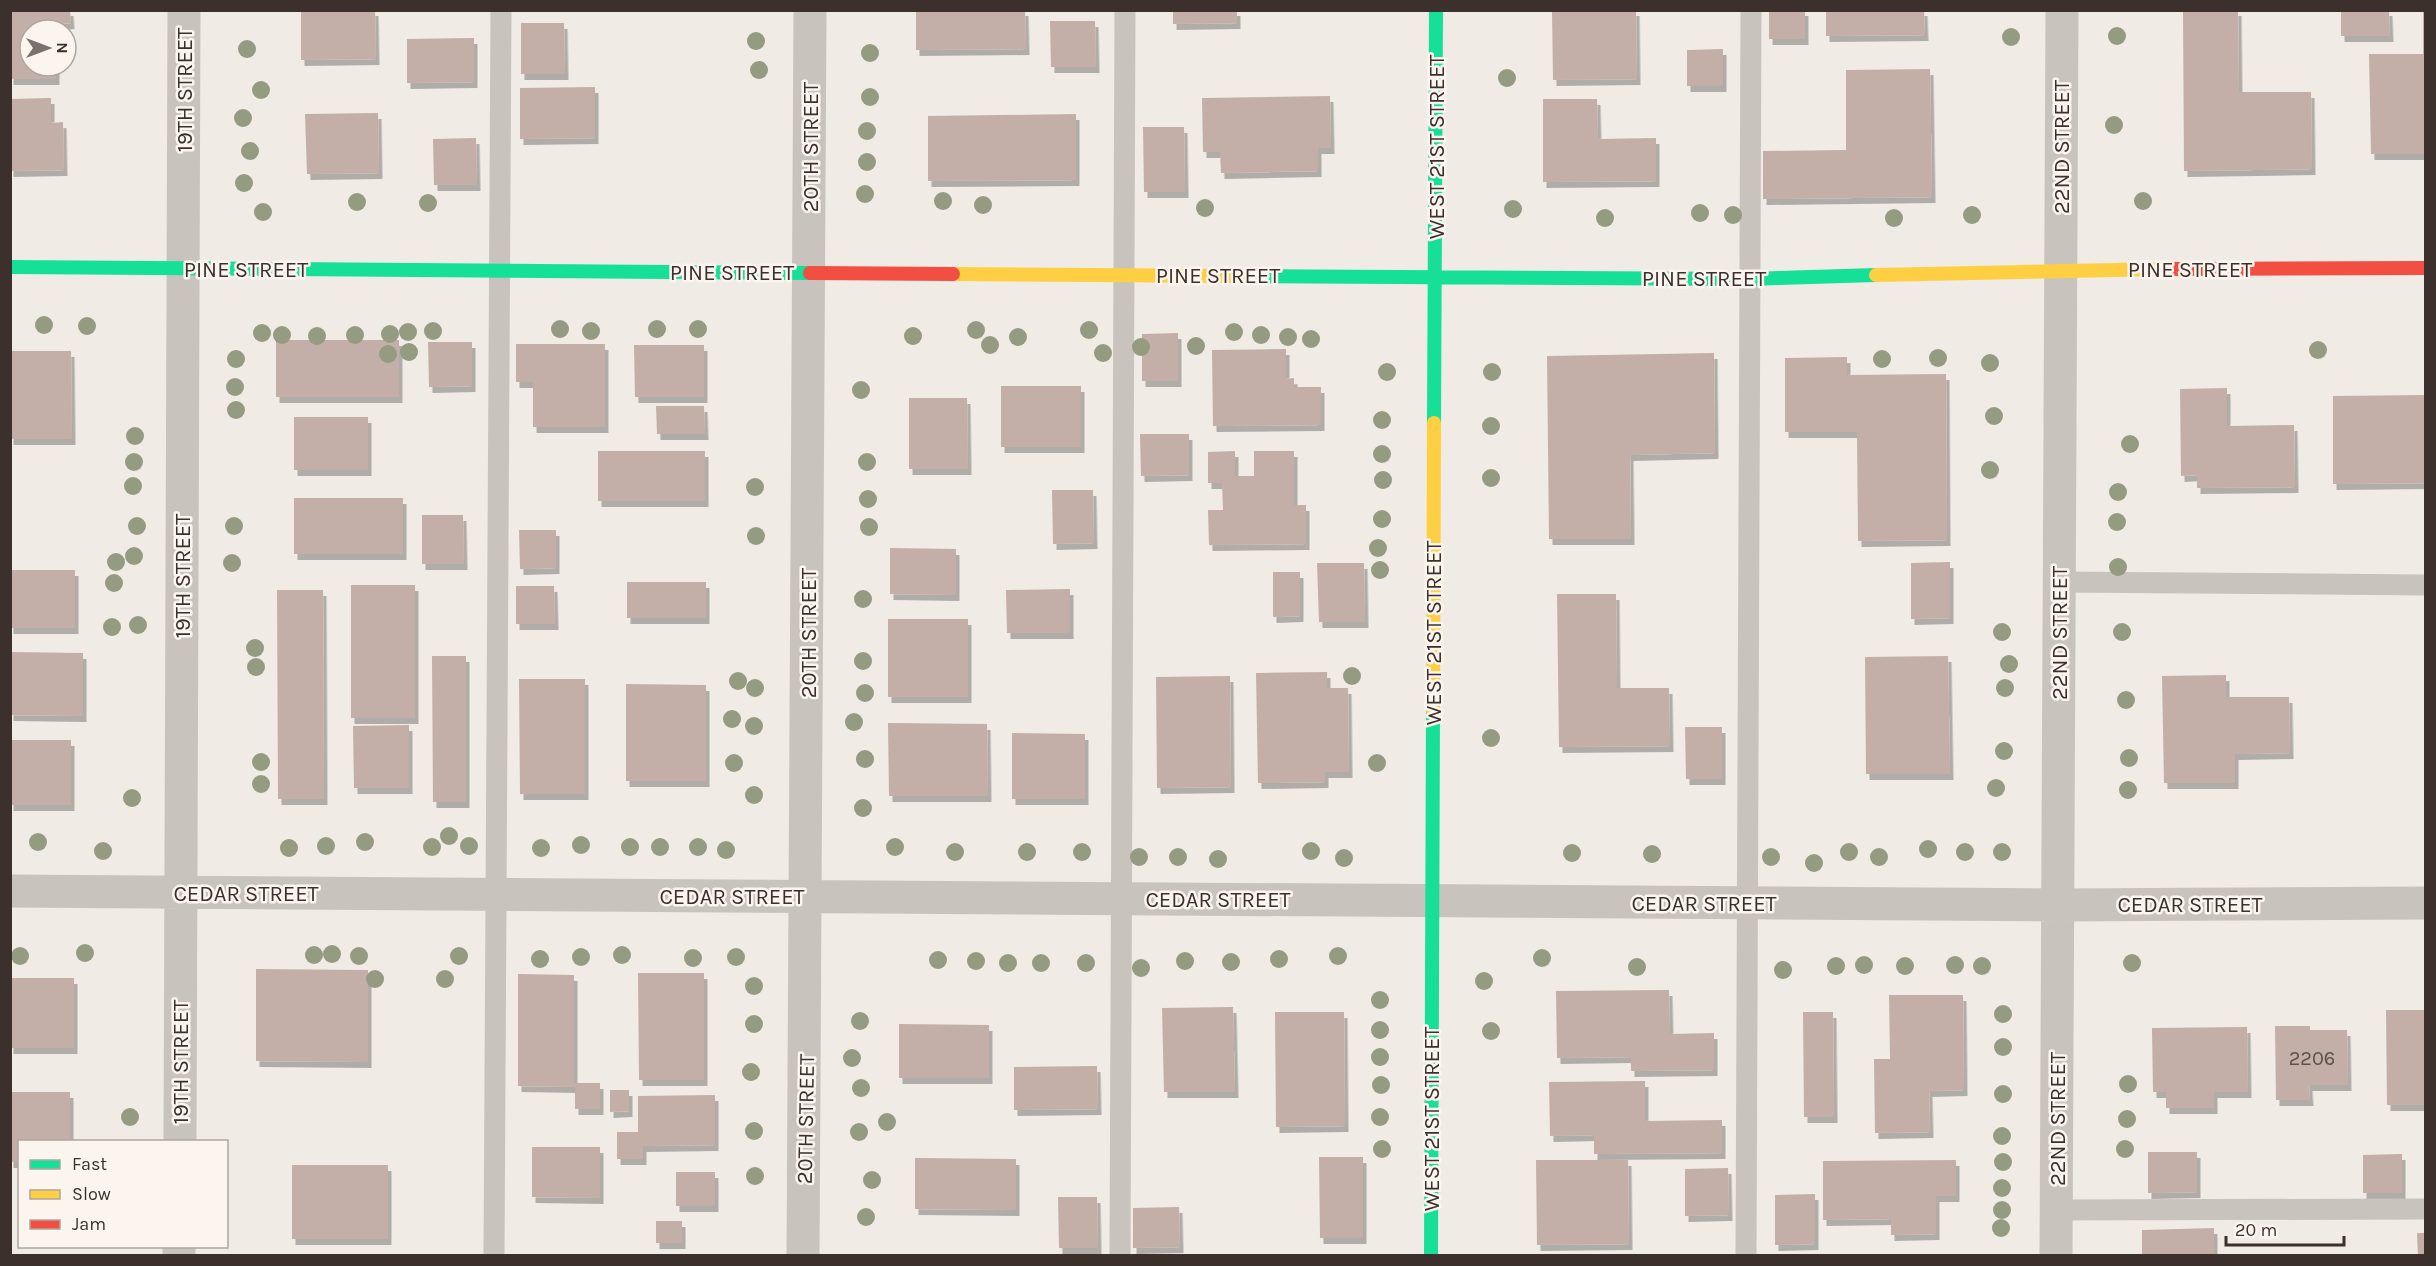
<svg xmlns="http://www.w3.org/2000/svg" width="2436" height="1266" viewBox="0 0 2436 1266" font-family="Karla,sans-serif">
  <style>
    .building { fill: #c3afa7; filter: url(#shadow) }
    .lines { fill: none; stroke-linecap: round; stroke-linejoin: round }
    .lane { stroke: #c9c3be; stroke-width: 21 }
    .street { stroke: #c9c3be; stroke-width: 33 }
    .fast { stroke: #16e098; stroke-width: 14 }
    .slow { stroke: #ffcf43; stroke-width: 14 }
    .jam { stroke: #f24e42; stroke-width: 14 }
    .tree { fill: #959b80 }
    .labels { text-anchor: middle; stroke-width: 5; stroke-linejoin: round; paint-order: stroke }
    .number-label { font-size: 20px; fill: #5d504a }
    .street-label { font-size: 22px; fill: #3b302b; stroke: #fbf5ee }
  </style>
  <defs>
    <filter id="shadow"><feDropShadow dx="3.5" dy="6" stdDeviation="0" flood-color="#0004"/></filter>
  </defs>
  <rect width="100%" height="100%" fill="#f0ebe5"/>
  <path class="building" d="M10,10H70L71,23L56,24V30H30V66H56V79H10Z
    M301,10H375L376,59L301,60Z
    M928,10H1025L1026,49L916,50V12Z
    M1173,10H1237V23L1173,24Z
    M1552,10H1636L1637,79L1553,80Z
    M1769,10H1805V39H1769Z
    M1826,10H1924L1925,35L1826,36Z
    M2183,10H2238L2239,92H2311L2312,169L2184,171Z
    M2341,10H2389L2390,36H2341Z
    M2423,10H2426V154H2371L2369,54H2423Z
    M1050,21H1095L1096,67H1051Z
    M521,23H564L565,74H521Z
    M474,38V82L407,83V39Z
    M1723,49V86H1687V50Z
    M1930,69L1932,197L1763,199V151L1846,150V70Z
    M595,87V138L520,139V88Z
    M1330,96L1331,148H1318V171L1221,173L1220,152H1203L1202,98Z
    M51,98V123L63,122L64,170L10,171V99Z
    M1543,99H1597L1598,139L1656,138V181L1543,182Z
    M378,113L379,173L307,174L305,114Z
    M1076,114V180L928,181V116Z
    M1143,127H1184L1185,192H1144Z
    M476,138L477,185H434L433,139Z
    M1178,333V381H1142V334Z
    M276,340H399V397H276Z
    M428,342H472V386L429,387Z
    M516,344H605V427H533V382H516Z
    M634,345H704V397H635Z
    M1286,349V379L1294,378V387H1321V425L1213,426L1212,350Z
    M10,351H71L72,439H10Z
    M1714,353L1715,453L1630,455L1631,539H1549L1547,356Z
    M1847,357V375L1946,374L1947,540L1858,541L1857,432H1785V358Z
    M1001,386H1081V447H1001Z
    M2227,388V426L2294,425L2295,487L2197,488V475L2181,476L2180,389Z
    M2426,395V483L2333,484V396Z
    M909,398H967L968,469H909Z
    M656,406H704L705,434H657Z
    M294,417H368V470H294Z
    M1140,434H1189V475L1141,476Z
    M598,451H705V501H598Z
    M1235,451V476H1254V451H1294V505H1306V544L1209,545L1208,510H1223L1222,483H1208V452Z
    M1052,490H1093L1094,543L1053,544Z
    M294,498H403V554H294Z
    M422,515H463L464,564H422Z
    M519,530H556V568L520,569Z
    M890,548L956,549V595L890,594Z
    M1950,562V618L1911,619V563Z
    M1317,563H1364L1365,622H1319Z
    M10,570H75V628H10Z
    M1273,572H1300V616L1273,617Z
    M627,582H706V618H627Z
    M351,585H415V718H351Z
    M516,586H554L555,624H516Z
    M1070,589V633H1007L1006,590Z
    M277,590H323L324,799H278Z
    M1557,594H1616L1617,688H1669L1670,746L1559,747Z
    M888,619H968V697H888Z
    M10,652L83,653V716L10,715Z
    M432,656H466V802H433Z
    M1948,656L1950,774H1866L1865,657Z
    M1327,672V688H1348L1349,772H1325V782L1258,783L1256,673Z
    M2226,675V697H2289L2290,753L2235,754V783H2164L2162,676Z
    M1230,676L1231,787L1157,788L1156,677Z
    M519,679H585V794H520Z
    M626,684L706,685V781H626Z
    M888,723L987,724L988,796H889Z
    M409,725V788H354L353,726Z
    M1685,727H1722V779H1686Z
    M1012,733L1085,734V799H1012Z
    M10,740H71V805H10Z
    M256,969L368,970V1062L256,1061Z
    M638,973H704V1080H639Z
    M518,974L574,975V1083H600V1109H575V1087L518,1086Z
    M10,978H74V1048H10Z
    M1669,990L1670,1034L1714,1033V1070L1631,1071V1057L1557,1058L1556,991Z
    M1889,995H1963L1964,1090L1929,1091L1930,1132L1875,1133L1874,1059H1890Z
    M1233,1007L1235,1092H1164L1162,1008Z
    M2386,1010H2426V1105H2387Z
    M1275,1012H1344L1345,1126L1276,1127Z
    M1803,1012H1833L1834,1117H1804Z
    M899,1024L989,1025V1078H899Z
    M2275,1026H2310V1030H2347L2348,1085H2309L2310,1100H2276Z
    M2247,1027L2248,1092H2214V1108H2166V1092H2153L2152,1028Z
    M1097,1066L1098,1109L1014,1110V1067Z
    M1645,1081V1121L1722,1120V1153L1594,1154V1135L1550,1136L1549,1082Z
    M610,1090H629V1111L610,1112Z
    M10,1092H70V1142H20V1162H10Z
    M715,1095V1145L643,1146V1159H617V1132H638V1096Z
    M532,1147H600V1198L532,1197Z
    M2148,1152H2197V1192L2148,1193Z
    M2402,1154V1193H2363V1155Z
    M1319,1157H1363V1238H1320Z
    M915,1158L1016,1159V1210L915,1209Z
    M1536,1160H1628L1629,1244L1537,1245Z
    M1956,1160V1196H1936V1234L1891,1235V1219L1823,1220V1161Z
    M292,1165H388V1239H292Z
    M1728,1168L1729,1215L1685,1216V1169Z
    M676,1172H715V1206H676Z
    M1815,1194V1244L1775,1245V1195Z
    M1058,1197H1097L1098,1248H1059Z
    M1179,1207L1180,1247L1133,1248V1208Z
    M656,1221H682V1243H656Z
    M2214,1228V1256H2142V1230Z
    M2417,1233H2426V1256H2418Z"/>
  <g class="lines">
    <path class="lane" d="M2059,582L2426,585
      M2057,1210L2426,1209
      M494,1256L501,10
      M1120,1256L1125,10
      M1746,1256L1751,10"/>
    <path class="street" d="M10,891L2058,905L2426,903
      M180,1142L184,10
      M179,1256V1246
      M803,1256L810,10
      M2056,1256L2062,10"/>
    <path class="fast" d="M10,267L810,273
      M1242,276L1748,279L1876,275
      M1434,423L1436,10
      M1431,1256L1433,710"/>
    <path class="slow" d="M953,274L1242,276
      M1876,275L2161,269
      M1433,710L1434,423"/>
    <path class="jam" d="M2161,269L2426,268
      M810,273L953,274"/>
  </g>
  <g class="tree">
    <circle cx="2117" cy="36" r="9"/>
    <circle cx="2011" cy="37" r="9"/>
    <circle cx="756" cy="41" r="9"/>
    <circle cx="247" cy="49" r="9"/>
    <circle cx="870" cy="53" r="9"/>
    <circle cx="759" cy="70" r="9"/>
    <circle cx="1507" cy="78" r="9"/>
    <circle cx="261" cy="90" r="9"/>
    <circle cx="870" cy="97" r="9"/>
    <circle cx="243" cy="118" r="9"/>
    <circle cx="2114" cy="125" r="9"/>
    <circle cx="867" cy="131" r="9"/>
    <circle cx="250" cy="151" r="9"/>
    <circle cx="867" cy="162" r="9"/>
    <circle cx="244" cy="183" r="9"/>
    <circle cx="865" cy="194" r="9"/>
    <circle cx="943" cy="201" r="9"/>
    <circle cx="2143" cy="201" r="9"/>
    <circle cx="357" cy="202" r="9"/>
    <circle cx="428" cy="203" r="9"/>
    <circle cx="983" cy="205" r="9"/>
    <circle cx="1205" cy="208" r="9"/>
    <circle cx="1513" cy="209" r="9"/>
    <circle cx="263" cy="212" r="9"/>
    <circle cx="1700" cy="213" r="9"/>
    <circle cx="1733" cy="215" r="9"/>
    <circle cx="1972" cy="215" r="9"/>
    <circle cx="1605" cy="218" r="9"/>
    <circle cx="1894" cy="218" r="9"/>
    <circle cx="44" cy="325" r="9"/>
    <circle cx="87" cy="326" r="9"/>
    <circle cx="560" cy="329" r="9"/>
    <circle cx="657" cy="329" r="9"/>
    <circle cx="698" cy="329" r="9"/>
    <circle cx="976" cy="330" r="9"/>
    <circle cx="1089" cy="330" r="9"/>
    <circle cx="433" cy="331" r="9"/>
    <circle cx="591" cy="331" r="9"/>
    <circle cx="408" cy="332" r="9"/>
    <circle cx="1234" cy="332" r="9"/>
    <circle cx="262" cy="333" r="9"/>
    <circle cx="390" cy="334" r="9"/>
    <circle cx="282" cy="335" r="9"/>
    <circle cx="355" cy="335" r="9"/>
    <circle cx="1261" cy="335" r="9"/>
    <circle cx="317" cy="336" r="9"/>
    <circle cx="913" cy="336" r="9"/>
    <circle cx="1018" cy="337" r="9"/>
    <circle cx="1288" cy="337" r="9"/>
    <circle cx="1311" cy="339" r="9"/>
    <circle cx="990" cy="345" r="9"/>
    <circle cx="1196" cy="346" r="9"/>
    <circle cx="1141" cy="347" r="9"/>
    <circle cx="2318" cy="350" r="9"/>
    <circle cx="409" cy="352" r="9"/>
    <circle cx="1103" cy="353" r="9"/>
    <circle cx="388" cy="354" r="9"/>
    <circle cx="1938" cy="358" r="9"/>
    <circle cx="236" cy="359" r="9"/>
    <circle cx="1882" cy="359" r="9"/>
    <circle cx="1990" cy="363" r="9"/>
    <circle cx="1387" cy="372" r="9"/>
    <circle cx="1492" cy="372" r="9"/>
    <circle cx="235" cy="387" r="9"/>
    <circle cx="861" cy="390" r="9"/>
    <circle cx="236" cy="410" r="9"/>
    <circle cx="1994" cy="416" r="9"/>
    <circle cx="1382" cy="420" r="9"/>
    <circle cx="1491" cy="426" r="9"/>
    <circle cx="135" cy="436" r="9"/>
    <circle cx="2130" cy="444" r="9"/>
    <circle cx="1382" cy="454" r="9"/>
    <circle cx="134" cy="462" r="9"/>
    <circle cx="867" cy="462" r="9"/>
    <circle cx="1990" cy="470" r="9"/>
    <circle cx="1491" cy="478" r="9"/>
    <circle cx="1383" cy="480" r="9"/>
    <circle cx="133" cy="486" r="9"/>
    <circle cx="755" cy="487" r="9"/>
    <circle cx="2118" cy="492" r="9"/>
    <circle cx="868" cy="499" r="9"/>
    <circle cx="1382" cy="519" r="9"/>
    <circle cx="2117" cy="522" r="9"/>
    <circle cx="137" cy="526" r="9"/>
    <circle cx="234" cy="526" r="9"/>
    <circle cx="869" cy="527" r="9"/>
    <circle cx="756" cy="536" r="9"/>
    <circle cx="1378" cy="548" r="9"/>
    <circle cx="134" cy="556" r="9"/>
    <circle cx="116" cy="562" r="9"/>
    <circle cx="232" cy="563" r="9"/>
    <circle cx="2118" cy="567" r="9"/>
    <circle cx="1380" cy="570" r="9"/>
    <circle cx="114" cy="583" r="9"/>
    <circle cx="863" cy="599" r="9"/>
    <circle cx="138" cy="625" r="9"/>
    <circle cx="112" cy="627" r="9"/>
    <circle cx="2002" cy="632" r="9"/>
    <circle cx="2122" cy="632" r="9"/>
    <circle cx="255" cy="648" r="9"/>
    <circle cx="863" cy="661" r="9"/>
    <circle cx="2009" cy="664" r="9"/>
    <circle cx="256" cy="667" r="9"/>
    <circle cx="1352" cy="676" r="9"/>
    <circle cx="738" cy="681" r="9"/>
    <circle cx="755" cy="688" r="9"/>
    <circle cx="2005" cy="688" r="9"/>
    <circle cx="865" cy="693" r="9"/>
    <circle cx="2126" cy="700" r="9"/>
    <circle cx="732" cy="719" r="9"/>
    <circle cx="854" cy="722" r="9"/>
    <circle cx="754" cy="726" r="9"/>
    <circle cx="1491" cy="738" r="9"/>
    <circle cx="2004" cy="751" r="9"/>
    <circle cx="2129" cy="758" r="9"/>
    <circle cx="865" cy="759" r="9"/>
    <circle cx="261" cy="762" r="9"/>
    <circle cx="734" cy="763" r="9"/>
    <circle cx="1377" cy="763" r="9"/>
    <circle cx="261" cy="784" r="9"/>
    <circle cx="1996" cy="788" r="9"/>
    <circle cx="2128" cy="790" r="9"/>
    <circle cx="754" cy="795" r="9"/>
    <circle cx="132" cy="798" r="9"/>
    <circle cx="863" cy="808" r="9"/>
    <circle cx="449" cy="836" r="9"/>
    <circle cx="38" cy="842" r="9"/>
    <circle cx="365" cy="842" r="9"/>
    <circle cx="581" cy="845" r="9"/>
    <circle cx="326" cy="846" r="9"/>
    <circle cx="469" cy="846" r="9"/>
    <circle cx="432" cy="847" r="9"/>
    <circle cx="630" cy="847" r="9"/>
    <circle cx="660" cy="847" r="9"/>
    <circle cx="698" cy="847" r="9"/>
    <circle cx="895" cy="847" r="9"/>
    <circle cx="289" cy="848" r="9"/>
    <circle cx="541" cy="848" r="9"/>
    <circle cx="1928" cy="849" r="9"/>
    <circle cx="726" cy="850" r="9"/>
    <circle cx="103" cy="851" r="9"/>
    <circle cx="1311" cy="851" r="9"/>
    <circle cx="955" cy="852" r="9"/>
    <circle cx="1027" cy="852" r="9"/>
    <circle cx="1082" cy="852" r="9"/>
    <circle cx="1849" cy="852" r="9"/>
    <circle cx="1965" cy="852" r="9"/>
    <circle cx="2002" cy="852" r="9"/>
    <circle cx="1572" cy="853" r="9"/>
    <circle cx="1652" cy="854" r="9"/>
    <circle cx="1139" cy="857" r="9"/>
    <circle cx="1178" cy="857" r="9"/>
    <circle cx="1771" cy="857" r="9"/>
    <circle cx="1879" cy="857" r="9"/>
    <circle cx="1344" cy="858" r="9"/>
    <circle cx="1218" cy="859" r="9"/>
    <circle cx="1814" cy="863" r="9"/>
    <circle cx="85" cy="953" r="9"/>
    <circle cx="332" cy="954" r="9"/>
    <circle cx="314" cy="955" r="9"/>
    <circle cx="622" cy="955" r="9"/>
    <circle cx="20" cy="956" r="9"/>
    <circle cx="359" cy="956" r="9"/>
    <circle cx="459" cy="956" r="9"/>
    <circle cx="1338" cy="956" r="9"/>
    <circle cx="581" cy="957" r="9"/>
    <circle cx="736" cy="957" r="9"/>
    <circle cx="693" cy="958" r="9"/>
    <circle cx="1542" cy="958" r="9"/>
    <circle cx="540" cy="959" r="9"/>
    <circle cx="1279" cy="959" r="9"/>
    <circle cx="938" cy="960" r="9"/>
    <circle cx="976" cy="961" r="9"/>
    <circle cx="1185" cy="961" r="9"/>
    <circle cx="1231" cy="962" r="9"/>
    <circle cx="1008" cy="963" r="9"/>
    <circle cx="1041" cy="963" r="9"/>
    <circle cx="1086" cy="963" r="9"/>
    <circle cx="2132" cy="963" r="9"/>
    <circle cx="1864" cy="965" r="9"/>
    <circle cx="1955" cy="965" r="9"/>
    <circle cx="1836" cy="966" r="9"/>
    <circle cx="1905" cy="966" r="9"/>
    <circle cx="1982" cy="966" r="9"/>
    <circle cx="1637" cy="967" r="9"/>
    <circle cx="1141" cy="968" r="9"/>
    <circle cx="1783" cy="970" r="9"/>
    <circle cx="375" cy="979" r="9"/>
    <circle cx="445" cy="979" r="9"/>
    <circle cx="1484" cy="981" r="9"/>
    <circle cx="754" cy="986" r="9"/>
    <circle cx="1380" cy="1000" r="9"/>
    <circle cx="2003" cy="1014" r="9"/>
    <circle cx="860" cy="1021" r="9"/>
    <circle cx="754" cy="1024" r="9"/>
    <circle cx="1380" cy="1030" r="9"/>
    <circle cx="1491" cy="1031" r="9"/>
    <circle cx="2003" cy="1047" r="9"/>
    <circle cx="1380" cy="1057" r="9"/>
    <circle cx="852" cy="1058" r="9"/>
    <circle cx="751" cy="1072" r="9"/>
    <circle cx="2128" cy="1084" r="9"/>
    <circle cx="1381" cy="1085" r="9"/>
    <circle cx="861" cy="1088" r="9"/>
    <circle cx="2003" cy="1094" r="9"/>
    <circle cx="130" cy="1117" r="9"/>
    <circle cx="1380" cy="1117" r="9"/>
    <circle cx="2127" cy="1119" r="9"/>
    <circle cx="887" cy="1122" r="9"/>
    <circle cx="754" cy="1131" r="9"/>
    <circle cx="859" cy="1132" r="9"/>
    <circle cx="2002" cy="1136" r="9"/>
    <circle cx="1382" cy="1149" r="9"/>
    <circle cx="2125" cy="1149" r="9"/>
    <circle cx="2003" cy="1162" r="9"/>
    <circle cx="755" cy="1176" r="9"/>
    <circle cx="872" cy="1180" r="9"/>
    <circle cx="2002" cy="1188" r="9"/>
    <circle cx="2002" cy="1210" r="9"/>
    <circle cx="866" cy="1217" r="9"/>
    <circle cx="2001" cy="1228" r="9"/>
  </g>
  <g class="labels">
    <g class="number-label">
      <text x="2312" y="1065">2206</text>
    </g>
    <g class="street-label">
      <text transform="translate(184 90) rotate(-90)" y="8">19TH STREET</text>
      <text transform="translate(810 147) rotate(-90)" y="8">20TH STREET</text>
      <text transform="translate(1436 147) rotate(-90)" y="8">WEST 21ST STREET</text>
      <text transform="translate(2061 147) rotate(-90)" y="8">22ND STREET</text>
      <text x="246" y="277">PINE STREET</text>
      <text x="2190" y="277">PINE STREET</text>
      <text x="732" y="280">PINE STREET</text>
      <text x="1218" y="283">PINE STREET</text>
      <text x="1704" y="286">PINE STREET</text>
      <text transform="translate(182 576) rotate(-90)" y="8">19TH STREET</text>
      <text transform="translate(808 633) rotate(-90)" y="8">20TH STREET</text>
      <text transform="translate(1433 633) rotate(-90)" y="8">WEST 21ST STREET</text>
      <text transform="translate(2059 633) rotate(-90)" y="8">22ND STREET</text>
      <text x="246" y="901">CEDAR STREET</text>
      <text x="732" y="904">CEDAR STREET</text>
      <text x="1218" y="907">CEDAR STREET</text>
      <text x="1704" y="911">CEDAR STREET</text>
      <text x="2190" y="912">CEDAR STREET</text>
      <text transform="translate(180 1062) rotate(-90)" y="8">19TH STREET</text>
      <text transform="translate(805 1119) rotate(-89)" y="8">20TH STREET</text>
      <text transform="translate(1431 1119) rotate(-90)" y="8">WEST 21ST STREET</text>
      <text transform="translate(2057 1119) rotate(-90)" y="8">22ND STREET</text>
    </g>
  </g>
  <rect width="2436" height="1266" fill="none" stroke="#3b302b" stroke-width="24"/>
  <rect x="18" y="1140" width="210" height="108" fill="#fbf5ee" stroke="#aea6a0" stroke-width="1.5"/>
  <rect x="30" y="1160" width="30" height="9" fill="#16e098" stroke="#aea6a0" stroke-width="1.5"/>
  <text x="72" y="1170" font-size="18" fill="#3b302b">Fast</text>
  <rect x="30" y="1190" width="30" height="9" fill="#ffcf43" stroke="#aea6a0" stroke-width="1.5"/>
  <text x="72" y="1200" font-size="18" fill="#3b302b">Slow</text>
  <rect x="30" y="1220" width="30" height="9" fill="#f24e42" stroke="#aea6a0" stroke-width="1.5"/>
  <text x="72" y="1230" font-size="18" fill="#3b302b">Jam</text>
  <g transform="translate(48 48) rotate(90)"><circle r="28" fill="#fbf5ee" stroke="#aea6a0" stroke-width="1.5"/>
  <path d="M0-4.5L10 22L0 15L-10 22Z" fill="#7a716c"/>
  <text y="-9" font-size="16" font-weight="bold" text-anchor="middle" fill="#3b302b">N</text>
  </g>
  <path d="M2226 1236v9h118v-9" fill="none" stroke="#3b302b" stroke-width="3"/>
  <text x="2235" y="1236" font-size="18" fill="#3b302b" stroke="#fbf5ee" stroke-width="4.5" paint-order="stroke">20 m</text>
</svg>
